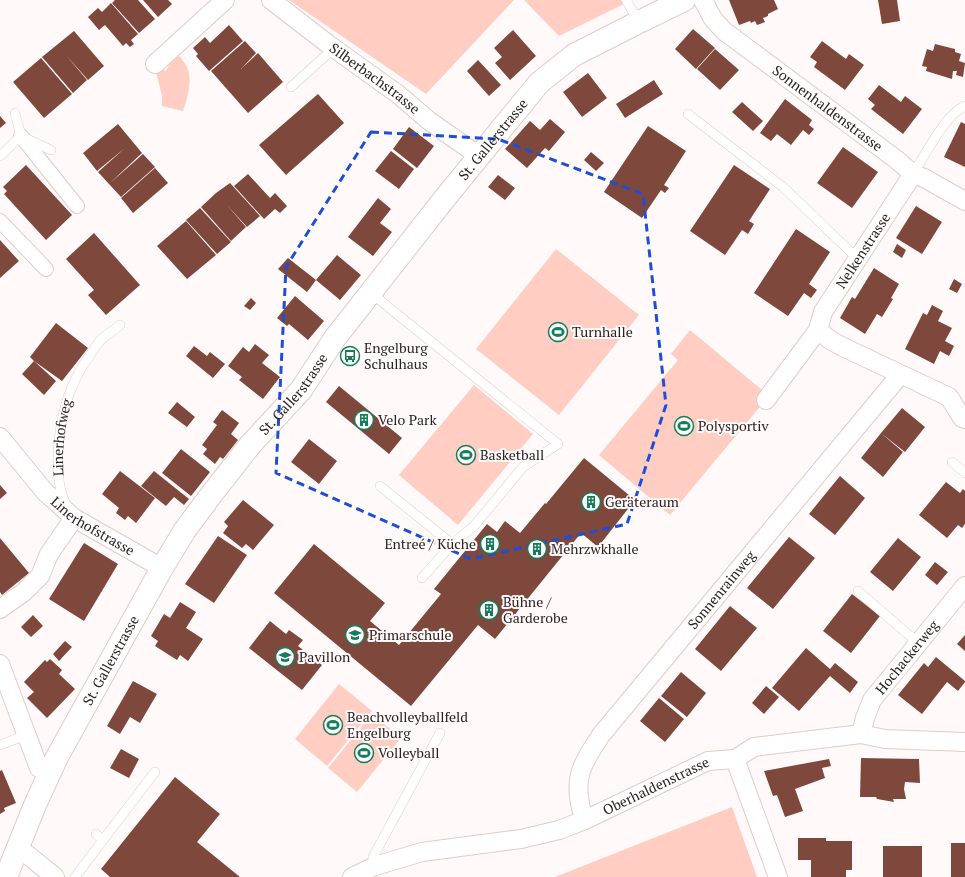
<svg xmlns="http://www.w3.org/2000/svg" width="965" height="877" viewBox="0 0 965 877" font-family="'PT Serif',serif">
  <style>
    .green { fill: #ffcdc2 }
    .building { fill: #7f483c }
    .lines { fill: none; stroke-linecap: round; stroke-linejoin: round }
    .service-casing { stroke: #e3cbc6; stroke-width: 10 }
    .pedestrian-casing { stroke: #e3cbc6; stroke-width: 16 }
    .minor-casing { stroke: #e3cbc6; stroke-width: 20 }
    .tertiary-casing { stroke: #e3cbc6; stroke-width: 24 }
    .service { stroke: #fff; stroke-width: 9 }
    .pedestrian { stroke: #fff; stroke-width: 14 }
    .minor { stroke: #fff; stroke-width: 18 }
    .tertiary { stroke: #fff; stroke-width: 22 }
    .marked { fill: none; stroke: #1d4ed8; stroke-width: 3; stroke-dasharray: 8 5; stroke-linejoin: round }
    .labels { text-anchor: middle; stroke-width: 4; stroke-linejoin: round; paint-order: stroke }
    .street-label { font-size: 14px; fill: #2b2321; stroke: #fffaf9 }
    .poi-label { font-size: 14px; fill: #2b2321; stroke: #fffaf9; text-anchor: start }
  </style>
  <rect width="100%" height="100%" fill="#fffaf9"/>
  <path class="green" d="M289,0H514L426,94Z
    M524,0H622L624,4L559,36Z
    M180,56C182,60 185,63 187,67C193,80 187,99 183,111L162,106V96L156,72L162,69L166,71L172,59Z
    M556,249L639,315L559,415L476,349Z
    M690,330L769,396L670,515L599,455L678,360L671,354Z
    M474,385L533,434L458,525L399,475Z
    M339,684L372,711L327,766L295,739Z
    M372,714L401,738L357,792L328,768Z
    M732,807L757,877H555Z"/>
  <path class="building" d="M115,0H138L155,19L139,33L112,3Z
    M143,0H168L172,4L158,17Z
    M729,0H774L778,9L768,14V16L763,18L765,22L757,25L755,21L751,23L750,21L739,25Z
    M878,0H897L900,21L882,24Z
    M111,3L138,34L131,40L134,44L130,47L126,43L123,46L105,25L99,30L88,17L98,8L102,12Z
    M229,25L243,41L209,71L196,56L198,54L193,48L205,37L210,43Z
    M693,29L715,48L696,69L675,49Z
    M513,30L536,56L510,80L495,63L502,57L494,48Z
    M74,31L104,66L88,80L65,54L87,80L73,93L42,57Z
    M245,41L256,53L241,69L258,53L283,82L248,113L211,71Z
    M822,41L846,59L849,54L864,65L845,90L814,67L817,62L810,57Z
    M935,44L955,49V52L961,54L959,61L965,63L963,77L956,75L957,71H953L952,79L926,71L927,67L922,66L927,49L933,51Z
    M715,49L739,70L720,90L697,69Z
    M41,58L72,94L44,118L13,82Z
    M478,60L501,85L489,96L467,71Z
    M588,73L607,98L582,117L563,92Z
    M654,80L663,94L625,118L616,104Z
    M879,85L901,102L905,96L922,109L903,134L871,109L875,105L868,99Z
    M318,94L344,123L331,135L311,113L331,135L286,175L259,145Z
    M785,99L812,120L809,125L814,129L809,135L803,130L791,145L777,134L771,141L760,133Z
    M742,102L763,121L753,131L732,112Z
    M0,116L6,123L0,128Z
    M550,119L565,132L549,151L545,148L527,168L505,149L530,121L540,130Z
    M961,122L965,124V167L944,157Z
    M118,124L142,153L109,184L98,172L125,148L97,171L83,153Z
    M648,126L686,151L664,185L669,188L665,193L661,190L642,218L604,192Z
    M409,127L434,146L417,168L393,149Z
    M843,147L878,172L852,208L817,183Z
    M391,151L414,169L399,189L375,171Z
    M591,152L604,163L596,171L584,160Z
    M143,154L155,167L121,197L109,184Z
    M26,165L72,215L46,240L4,194L7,191L3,187Z
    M734,165L770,189L749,221L754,224L748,234L742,230L725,255L690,231Z
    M155,168L168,183L133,213L121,198Z
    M248,174L270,198L275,193L287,206L280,213L275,209L264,219L234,186Z
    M498,175L515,188L505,200L488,187Z
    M230,183L260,216L247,227L226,204L246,227L231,241L201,207L216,193Z
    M378,198L391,209L380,223L392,232L373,256L348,237Z
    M916,206L942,222L922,254L896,238Z
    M200,208L231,242L217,254L186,220Z
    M186,221L216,255L187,279L157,246Z
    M796,229L830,252L809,284L817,290L811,298L804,293L788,316L754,293Z
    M94,233L140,285L106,315L88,295L94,290L66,259Z
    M0,240L19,261L0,278Z
    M897,244L906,250L902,258L893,252Z
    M337,255L361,275L340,300L316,280Z
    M288,258L316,280L307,292L278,269Z
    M874,268L899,284L891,298L893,299L882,317L877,314L865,334L840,318L852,297L855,299Z
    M954,279L962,284L957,293L949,289Z
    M295,296L324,321L308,340L289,324L287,326L277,318Z
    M251,298L256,303L250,310L244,306Z
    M932,305L943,311L938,321L952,328L945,341L954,346L949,356L940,351L934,364L905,349L923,313L927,315Z
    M56,323L88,348L62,381L34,361L56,381L44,395L22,374L34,361L30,357Z
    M255,344L269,355L262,363L280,377L263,399L239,380L242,377L228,366L243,347L249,352Z
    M194,346L207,356L210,352L225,364L213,378L186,356Z
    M339,386L402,438L389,454L326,402Z
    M177,402L195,417L187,427L168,413Z
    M902,408L925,427L905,452L881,433Z
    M222,410L239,423L231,434L238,440L223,459L220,457L215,464L203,454L207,449L202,445L217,425L213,422Z
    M881,433L903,452L883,477L861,458Z
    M309,439L337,461L319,484L291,462Z
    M181,449L210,472L191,496L162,473Z
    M584,458L635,500L598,547L581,533L495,639L478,625L411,706L274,593L314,544L385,603L370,621L399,645L441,594L434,589L487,524L497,532L505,521L520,533L545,503L546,504Z
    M120,471L155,498L136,523L128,516L125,520L116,513L119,508L102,494Z
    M154,471L189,499L184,505L174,497L166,506L141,486Z
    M840,476L865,498L835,535L809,514Z
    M946,482L960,493L963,489L965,491V524L962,528L958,525L947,538L919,515Z
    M0,485L7,493L0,499Z
    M243,500L274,525L253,550L246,544L242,548L223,533L228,526L224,522Z
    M218,536L247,555L214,603L185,584Z
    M789,537L815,558L773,609L747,588Z
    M0,538L29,573L2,595L0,592Z
    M898,538L921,557L893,591L870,572Z
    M84,543L118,564L84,621L49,599Z
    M935,562L948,572L937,585L925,575Z
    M852,594L880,616L851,653L823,631Z
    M180,602L196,612L186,628L203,639L188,661L180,655L177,660L155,646L158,641L151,636L164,614L170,618Z
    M730,606L757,628L721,671L695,649Z
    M33,615L43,626L31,637L21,627Z
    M270,621L286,634L289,630L303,640L298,646L322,665L302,690L249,648Z
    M965,635V651L957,644Z
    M65,641L72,647L59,661L53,654Z
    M806,648L830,669L835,663L858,682L850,693L830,676L799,711L772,688Z
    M936,657L965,681V682L958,691L947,682L922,714L898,695L924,663L928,667Z
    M50,659L62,670L59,674L75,689L47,718L27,698L34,692L24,682L45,660L47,662Z
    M681,672L706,693L687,717L661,696Z
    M133,681L157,694L140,723L130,717L120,734L107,726Z
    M766,686L779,697L764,714L752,703Z
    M659,698L684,719L665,742L640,721Z
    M121,749L139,759L129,778L110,768Z
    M861,758L919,759L920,783L905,782L904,789L906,799H893L894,802L877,799L876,797H860Z
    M829,759L831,766L822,768L825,778L795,789L803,811L785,817L777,795L773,796L764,771Z
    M2,770L16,803L4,808L5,811L0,814V771Z
    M175,777L220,814L197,842L240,877H110L101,869Z
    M798,838H826V841H852V870H846V877H811V860H798Z
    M951,843H965V877H951Z
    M883,846H922V877H883Z"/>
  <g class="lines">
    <g class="service-casing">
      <g id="service">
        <path d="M626,0L639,22"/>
        <path d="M291,87L334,48"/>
        <path d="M15,113L21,136"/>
        <path d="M688,114L783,187L857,258"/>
        <path d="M0,156L21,136L51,150"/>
        <path d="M913,174C924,157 946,113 965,106"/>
        <path d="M371,293L558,444L523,467L474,526L452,544L380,486"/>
        <path d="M952,462L965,473"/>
        <path id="s1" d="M66,505C58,488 58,472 58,454C60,417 68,385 90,355C93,351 96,345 101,340C106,335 114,330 120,325"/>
        <path d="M422,578L452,544"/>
        <path d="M858,591L918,643"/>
        <path d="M0,745L26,735"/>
        <path d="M103,840L155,772"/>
        <path d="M375,866L373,857L440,733"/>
        <path d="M75,877L103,840L96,834"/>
      </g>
    </g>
    <g class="pedestrian-casing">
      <path id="pedestrian" d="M21,136L77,206
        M0,221L46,269"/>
    </g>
    <g class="minor-casing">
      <g id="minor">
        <path id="s2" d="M271,0L328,44L399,95L428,120L479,156"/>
        <path id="s3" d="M703,0L713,19L724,31L897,160L913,174L924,178L965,201"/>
        <path d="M155,64L225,0"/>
        <path d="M818,330L830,340L843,347L949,397L962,418L965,419"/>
        <path id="s4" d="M766,400L818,330L823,312L913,174"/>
        <path id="s5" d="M0,437L45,492L74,518L162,568"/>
        <path d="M0,609L24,592L40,576L49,554L74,518"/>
        <path d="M0,664L39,768L49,774"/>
        <path id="s6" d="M861,734L865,718L872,700L965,586"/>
        <path d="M735,759L778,877"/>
        <path id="s7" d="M585,820C579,806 576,786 581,771C585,758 594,746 601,735L900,375"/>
        <path d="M17,851L28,855L55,877"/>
        <path id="s8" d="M352,877L375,866L422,852L521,839L559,830L585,820L708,761L735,759L754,747L861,734L885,739L965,742"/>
      </g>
    </g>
    <g class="tertiary-casing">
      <g id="tertiary">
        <path id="s9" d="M6,877L35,805L57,757L162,568L185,530L211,495L251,444L301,390L335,338L445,198L539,83L574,55L639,22L684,0"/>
      </g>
    </g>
    <use href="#service" class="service"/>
    <use href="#pedestrian" class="pedestrian"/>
    <use href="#minor" class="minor"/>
    <use href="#tertiary" class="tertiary"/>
  </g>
  <path class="marked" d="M371,132L498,139L643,194L666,405L627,524L471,559L276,473L286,267Z"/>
  <defs>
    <g id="stadium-ring" transform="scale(1)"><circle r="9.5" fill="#fffaf9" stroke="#127e5a" stroke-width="1.5"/><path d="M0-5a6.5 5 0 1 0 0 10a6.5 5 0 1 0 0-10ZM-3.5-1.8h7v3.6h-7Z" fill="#127e5a"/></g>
    <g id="bus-ring" transform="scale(1)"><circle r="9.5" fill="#fffaf9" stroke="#127e5a" stroke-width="1.5"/><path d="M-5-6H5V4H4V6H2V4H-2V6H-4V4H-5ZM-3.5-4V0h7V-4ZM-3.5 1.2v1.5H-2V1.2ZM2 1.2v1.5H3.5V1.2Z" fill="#127e5a"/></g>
    <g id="building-ring" transform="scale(1)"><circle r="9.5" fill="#fffaf9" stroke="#127e5a" stroke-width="1.5"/><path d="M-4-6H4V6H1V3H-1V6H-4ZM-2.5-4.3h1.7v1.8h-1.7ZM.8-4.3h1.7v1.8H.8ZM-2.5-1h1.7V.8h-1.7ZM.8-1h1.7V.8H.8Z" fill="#127e5a"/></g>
    <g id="school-ring" transform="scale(1)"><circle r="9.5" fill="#fffaf9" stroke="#127e5a" stroke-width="1.5"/><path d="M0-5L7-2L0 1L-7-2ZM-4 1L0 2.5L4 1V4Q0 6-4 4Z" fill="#127e5a"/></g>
  </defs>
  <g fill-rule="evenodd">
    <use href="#stadium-ring" x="558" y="332"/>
    <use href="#bus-ring" x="350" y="356"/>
    <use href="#building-ring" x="364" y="420"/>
    <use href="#stadium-ring" x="684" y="426"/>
    <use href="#stadium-ring" x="466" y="455"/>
    <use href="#building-ring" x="591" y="502"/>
    <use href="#building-ring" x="490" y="544"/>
    <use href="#building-ring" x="537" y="549"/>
    <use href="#building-ring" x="489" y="610"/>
    <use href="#school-ring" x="355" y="635"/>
    <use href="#school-ring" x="285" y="657"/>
    <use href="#stadium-ring" x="333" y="725"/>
    <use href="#stadium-ring" x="364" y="753"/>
  </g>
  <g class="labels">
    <g class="street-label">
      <text dy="5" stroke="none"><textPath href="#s2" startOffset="130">Silberbachstrasse</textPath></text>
      <text dy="5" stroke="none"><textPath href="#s3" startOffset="167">Sonnenhaldenstrasse</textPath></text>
      <text dy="5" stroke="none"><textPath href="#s9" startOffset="889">St. Gallerstrasse</textPath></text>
      <text dy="5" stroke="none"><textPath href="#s4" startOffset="179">Nelkenstrasse</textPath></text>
      <text dy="5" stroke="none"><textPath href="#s9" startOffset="565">St. Gallerstrasse</textPath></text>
      <text dy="5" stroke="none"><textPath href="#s1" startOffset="69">Linerhofweg</textPath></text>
      <text dy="5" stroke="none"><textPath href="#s5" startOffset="130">Linerhofstrasse</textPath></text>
      <text dy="5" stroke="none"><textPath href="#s7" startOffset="280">Sonnenrainweg</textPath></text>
      <text dy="5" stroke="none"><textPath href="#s6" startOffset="91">Hochackerweg</textPath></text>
      <text dy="5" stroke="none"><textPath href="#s9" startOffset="241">St. Gallerstrasse</textPath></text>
      <text dy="5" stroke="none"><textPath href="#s8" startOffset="320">Oberhaldenstrasse</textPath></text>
    </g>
    <g class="poi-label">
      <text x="572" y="337">Turnhalle</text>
      <text x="364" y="353">Engelburg<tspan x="364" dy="16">Schulhaus</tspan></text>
      <text x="378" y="425">Velo Park</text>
      <text x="698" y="431">Polysportiv</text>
      <text x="480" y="460">Basketball</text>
      <text x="605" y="507">Geräteraum</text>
      <text x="476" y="549" text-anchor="end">Entreé / Küche</text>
      <text x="551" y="554">Mehrzwkhalle</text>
      <text x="503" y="607">Bühne /<tspan x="503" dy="16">Garderobe</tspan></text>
      <text x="369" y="640">Primarschule</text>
      <text x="299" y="662">Pavillon</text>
      <text x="347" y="722">Beachvolleyballfeld<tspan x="347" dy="16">Engelburg</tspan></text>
      <text x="378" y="758">Volleyball</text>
    </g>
  </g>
</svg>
